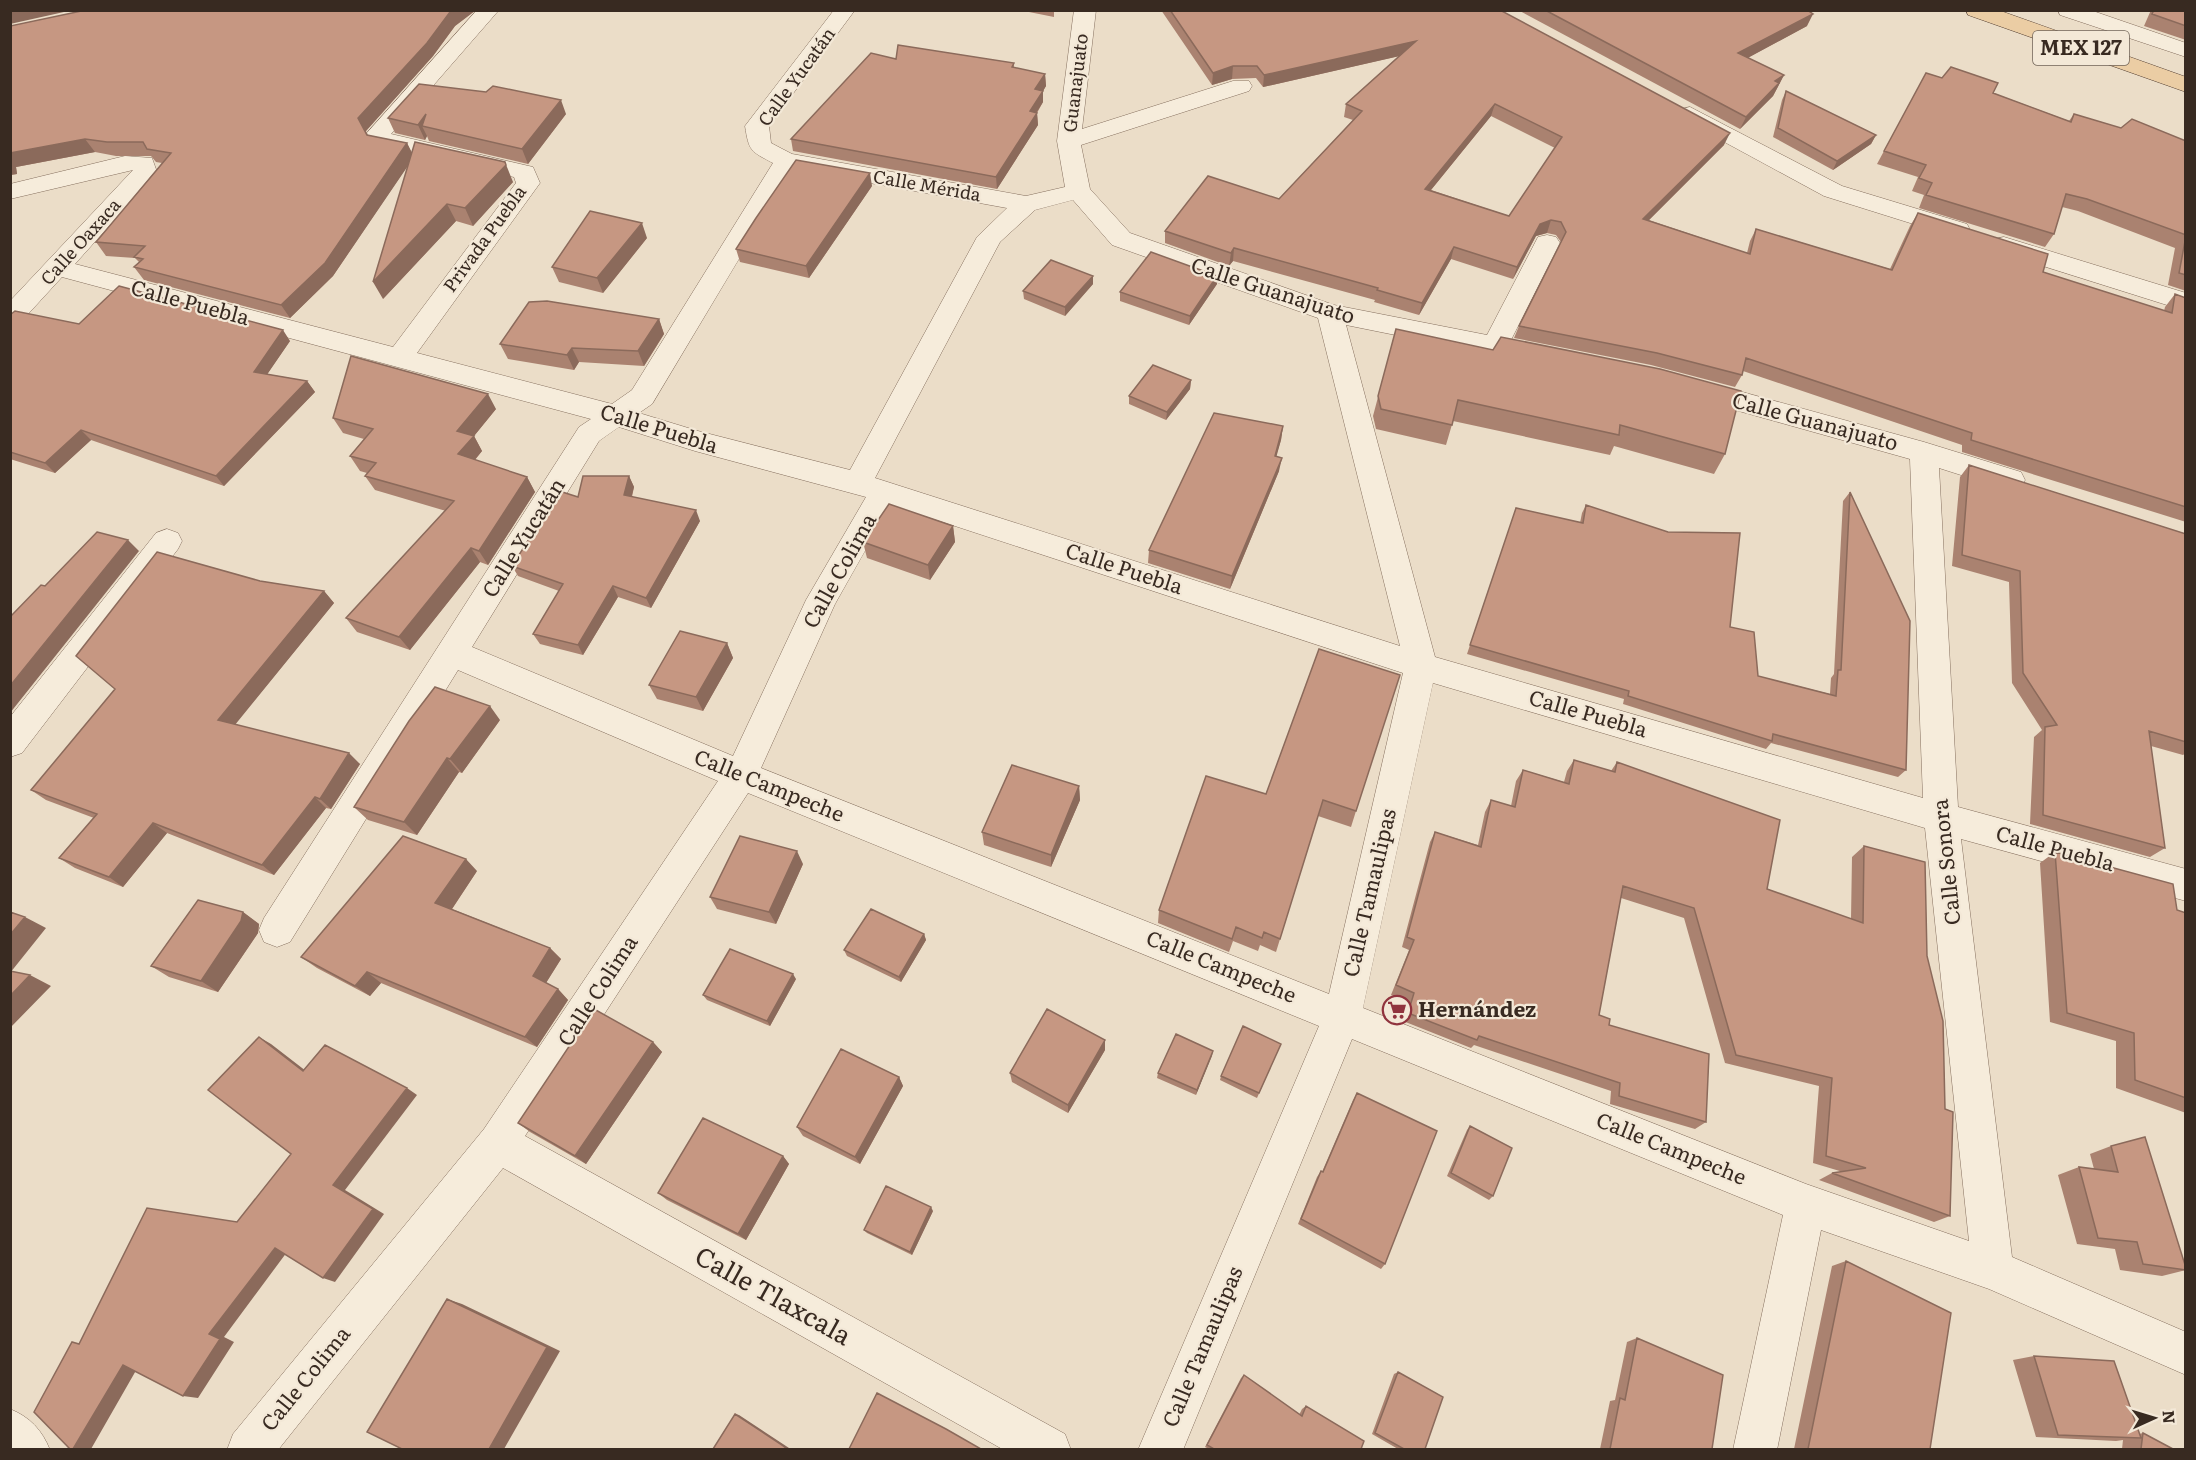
<svg xmlns="http://www.w3.org/2000/svg" width="2196" height="1460" viewBox="0 0 2196 1460" font-family="Literata,serif">
  <style>
    .lines { fill: none; stroke-linecap: round; stroke-linejoin: round }
    .minor-casing { stroke: #86705f; stroke-width: 1 }
    .major-casing { stroke: #543f32; stroke-width: 1 }
    .minor { fill: #f6ecdb; fill-rule: evenodd }
    .major { fill: #ebcda4; fill-rule: evenodd }
    .wall { fill: #aa8270; fill-rule: evenodd }
    .shaded-wall { fill: #8b6a5b }
    .building { fill: #c69782; stroke: #8b6a5b; stroke-width: 1.5; fill-rule: evenodd }
    .labels { text-anchor: middle; stroke-width: 4.5; stroke-linejoin: round; paint-order: stroke }
    .far-street-label { font-size: 18px; fill: #382a21; stroke: #f3e8d7 }
    .shield { fill: #f3e8d7; stroke: #706358; stroke-width: 1.5 }
    .shield-label { font-size: 20px; font-weight: bold; fill: #382a21 }
    .street-label { font-size: 21px; fill: #382a21; stroke: #f3e8d7 }
    .poi-label { font-size: 21px; font-weight: bold; fill: #382a21; stroke: #f3e8d7; text-anchor: start }
    .near-street-label { font-size: 26px; fill: #382a21; stroke: #f3e8d7 }
  </style>
  <rect width="100%" height="100%" fill="#ebddc8"/>
  <g class="lines">
    <g class="minor-casing">
      <path id="minor" d="M477,10H499L391,134L533,167L540,183L417,353L612,404L632,390L773,163C750,151 749,151 745,126L834,10H855L769,126L771,143L792,154L1026,196L1065,187L1057,141L1074,10H1096L1082,129L1233,81H1249L1252,86L1249,91L1081,145L1090,189L1130,233L1334,305L1487,335L1538,237L1547,235L1556,237L1560,243L1511,340L1549,348L1552,355L1549,362L1539,364L1346,325L1435,657L1923,798L1910,459L1685,396L1681,389L1685,382L1695,379L1924,442L2021,472L2025,480L2021,488L2011,491L1939,468L1958,807L2186,869V901L1961,839L2012,1257L2186,1332V1375L1989,1289L1821,1230L1777,1450H1733L1783,1215L1352,1039L1183,1450H1138L1319,1026L748,793L525,1136L1065,1434L1071,1450H1004L503,1168L278,1450H227L233,1434L484,1129L718,781L458,670L290,942L277,947L264,942L259,930L264,918L579,427L591,419L62,277L19,324L10,327V301L133,170L10,199V184L125,156L152,158L157,172L153,177L75,264L393,347L516,183L514,177L375,146L367,133ZM793,169L1007,208L977,237L850,470L698,431L639,413L652,404ZM1073,200L1112,245L1318,318L1400,646L875,478L1000,242L1035,210ZM619,427L695,451L866,497L806,600L733,756L472,647L599,441ZM891,505L1403,673L1329,994L761,768L835,604ZM1433,683L1925,828L1969,1241L1806,1184L1363,1008Z
        M2058,10H2090L2186,43V57L2060,15Z
        M1690,107L1842,186L1967,224L1970,230L1967,236L1958,238L1824,196L1682,119L1678,114L1682,109Z
        M2004,237L2186,293V311L1995,251L1991,245L1995,239Z
        M167,529L178,533L182,541L178,549L22,753L10,757V717L156,533Z
        M10,1409C30,1417 42,1430 50,1450H10Z"/>
    </g>
    <g class="major-casing">
      <path id="major" d="M1966,10H1998L2186,77V92L1968,15Z"/>
    </g>
    <use href="#minor" class="minor"/>
    <use href="#major" class="major"/>
  </g>
  <path class="wall" d="M86,10H476L455,26L433,56L366,131L367,135L407,143L412,153L513,182L473,226L456,221L383,299L408,165L333,276L290,318L144,280L134,267L139,262L135,258L106,256L96,242L162,163L156,162L151,156H116L95,152L16,167L17,174L10,175Z
    M1019,10H1054V17Z
    M1161,10H1500L1724,145L1649,220L1747,253L1750,241L1756,229L1890,269L1910,226L1918,213L2043,272L2164,311L2165,307L2175,294L2186,298V522L1962,452V445L1743,371L1742,375L1735,387L1651,365L1514,338L1519,326L1561,242L1556,235L1547,233L1536,236L1513,279L1451,259L1419,315L1374,302L1375,300L1233,261L1229,266L1165,243V231L1279,199L1353,120L1344,117L1346,104L1399,56L1263,87L1256,78L1232,79L1212,85ZM1491,116L1555,148L1509,216L1431,190Z
    M1518,10H1807V26L1747,58L1784,75L1773,96L1740,129Z
    M2151,10H2186V40L2144,26Z
    M896,59L1014,63V68L1045,74L1046,86L1043,91V102L1037,113L1038,125L997,189L793,151L791,139Z
    M1926,73L1993,93L2069,121L2074,114L2121,128L2186,141V291L2168,285L2175,248L2078,211L2062,207L2054,234L2045,247L1919,208L1924,195L1912,191L1918,177L1877,164Z
    M1786,91L1876,135L1871,144L1833,170L1773,137L1782,100Z
    M566,114L528,164L429,141L427,136L425,140L395,133L388,118Z
    M872,186L809,278L740,262L736,249Z
    M647,238L603,293L559,282L552,267Z
    M1093,276V284L1065,316L1024,299L1023,291Z
    M1217,284L1189,325L1120,301V292Z
    M10,315L79,324L290,341L267,374L307,381L315,392L224,486L91,440L55,473L10,459Z
    M659,319L664,334L644,366L579,362L574,370L508,359L500,344Z
    M1396,329L1725,454L1714,474L1614,446L1610,455L1453,421L1446,445L1376,429L1373,416Z
    M1191,380L1190,389L1166,420L1129,404V396Z
    M496,409L474,436L482,451L475,460L527,477L535,492L488,565L480,562L410,650L357,632L346,618L446,511L375,490L365,476L367,473L360,471L350,456L364,439L343,433L333,418Z
    M1283,426L1281,440L1276,456L1279,471L1230,589L1148,563L1149,550Z
    M1969,465L2186,534V753L2183,755L2151,746L2165,848L2150,857L2030,824L2034,737L2042,730L2012,683L2009,582L1952,566L1960,477Z
    M629,476L634,487L632,497L700,521L651,608L618,597L583,655L540,644L533,634L559,591L518,576L512,566L578,497Z
    M1850,492L1906,770L1898,777L1771,743L1766,749L1623,704L1624,699L1467,654L1516,508L1580,523L1582,513L1586,505L1730,627L1758,676L1830,694L1831,678L1834,674L1843,501Z
    M953,526L955,542L930,580L867,558L863,542Z
    M260,581L324,591L334,603L235,724L360,764L331,809L326,808L274,875L167,833L123,887L75,868L59,858L94,818L46,800L31,790Z
    M727,643L733,658L703,711L657,699L649,685Z
    M1319,649L1356,811L1351,827L1318,816L1276,952L1260,945L1258,951L1233,941L1229,952L1158,923L1159,910L1266,794Z
    M500,720L462,773L459,772L417,835L368,820L354,807Z
    M1574,760L1611,771L1617,762L1767,889L1851,919L1852,857L1864,846L1927,956L1945,1109L1950,1216L1934,1222L1819,1180L1832,1173L1843,1172L1813,1163L1819,1086L1725,1063L1684,918L1621,898L1599,1015L1706,1122L1695,1129L1610,1104L1611,1091L1474,1045L1471,1048L1403,1021L1409,1002L1391,995L1409,950L1402,947L1430,842L1435,832L1478,845L1485,812L1491,800L1511,806L1516,781L1523,770L1564,782L1567,771Z
    M1079,786L1080,800L1051,867L984,845L982,832Z
    M2055,852L2177,910L2186,913V1113L2116,1088V1041L2050,1022L2040,863Z
    M803,864L776,924L717,909L710,897Z
    M477,871L452,909L550,948L561,959L546,983L558,989L568,1000L537,1047L381,983L370,996L317,968L301,957Z
    M243,912L259,924L258,933L218,992L169,977L151,966Z
    M924,934L926,940L901,982L847,956L844,950Z
    M796,979L770,1026L707,1000L703,995Z
    M653,1042L662,1052L586,1164L530,1132L518,1123Z
    M1281,1044L1257,1098L1220,1080L1221,1076Z
    M1105,1050L1068,1113L1012,1082L1010,1073Z
    M1213,1051L1196,1095L1157,1078L1158,1073Z
    M899,1077L903,1086L860,1164L803,1136L797,1127Z
    M1357,1093L1385,1264L1381,1269L1298,1224L1317,1177L1321,1171L1322,1172L1353,1100Z
    M1470,1126L1493,1196L1489,1200L1447,1176L1467,1130Z
    M2111,1146L2186,1270L2162,1276L2120,1270L2115,1249L2077,1244L2058,1175L2079,1167L2094,1169L2090,1154Z
    M783,1156L789,1164L746,1240L667,1200L658,1193Z
    M933,1211L912,1255L867,1233L864,1230Z
    M1846,1261L1930,1449H1794L1832,1266Z
    M1637,1338L1712,1449H1600L1610,1401L1615,1400L1627,1342Z
    M2034,1356L2139,1434L2143,1433L2173,1449H2122L2123,1440L2116,1441L2036,1437L2013,1360Z
    M1398,1372L1425,1449H1398L1372,1434L1394,1374Z
    M1244,1375L1299,1415L1302,1409L1306,1406L1361,1449H1209L1205,1447L1241,1378Z"/>
  <path class="shaded-wall" d="M10,10H73L10,24Z
    M452,10H476L455,26L433,56L365,132L358,118Z
    M1813,14L1807,26L1733,66L1738,53Z
    M1416,41L1413,53L1263,87L1264,75Z
    M1233,66L1232,79L1212,85L1213,73Z
    M1045,74L1046,86L1043,91V102L1030,123V111L1035,89Z
    M1784,75L1773,96L1740,129L1746,117L1775,81Z
    M561,100L566,114L528,164L522,149Z
    M1495,104L1491,116L1422,201L1425,189Z
    M1037,113L1038,125L997,189L996,177Z
    M426,114L422,126L427,136L425,140L418,125Z
    M1730,133L1724,145L1638,231L1643,219Z
    M1876,135L1871,144L1833,170L1837,161Z
    M85,139L95,152L16,167L17,174L10,175V153Z
    M407,143L414,157L333,276L290,318L281,305Z
    M505,162L513,182L473,226L465,208Z
    M870,173L872,186L809,278L806,266Z
    M447,204L456,221L383,299L373,282Z
    M1551,220L1547,233L1536,236L1513,279L1517,267L1540,224Z
    M642,223L647,238L603,293L597,278Z
    M1454,247L1451,259L1419,315L1422,303Z
    M1234,248L1233,261L1229,266L1231,253Z
    M1093,276V284L1065,316V307Z
    M1217,276V284L1189,325L1190,316Z
    M659,319L664,334L644,366L638,351Z
    M283,330L290,341L262,382L254,372Z
    M572,348L579,362L574,370L567,355Z
    M1191,380L1190,389L1166,420L1167,412Z
    M307,381L315,392L224,486L216,476Z
    M488,394L496,409L474,436L482,451L467,469L458,454L457,431Z
    M1283,426L1281,440L1273,469L1275,456Z
    M81,430L91,440L55,473L45,463Z
    M1282,458L1279,471L1230,589L1232,576Z
    M629,476L634,487L629,506L624,495Z
    M527,477L535,492L488,565L479,551Z
    M696,510L700,521L651,608L646,598Z
    M953,526L955,542L930,580L928,565Z
    M128,540L139,551L10,713V686Z
    M471,548L480,562L410,650L399,637Z
    M613,586L618,597L583,655L578,645Z
    M324,591L334,603L230,731L218,720Z
    M727,643L733,658L703,711L696,697Z
    M490,706L500,720L462,773L450,759Z
    M349,753L360,764L331,809L320,799Z
    M447,758L459,772L417,835L404,822Z
    M1079,786L1080,800L1051,867V855Z
    M315,797L326,808L274,875L262,865Z
    M153,823L167,833L123,887L109,877Z
    M797,851L803,864L776,924L769,912Z
    M466,859L477,871L448,915L435,903Z
    M243,912L259,924L258,933L218,992L201,981Z
    M25,917L46,928L10,973V935Z
    M924,934L926,940L901,982L899,977Z
    M550,948L561,959L544,986L533,976Z
    M367,972L381,983L370,996L355,986Z
    M793,974L796,979L770,1026L767,1021Z
    M30,975L51,986L10,1028V996Z
    M558,989L568,1000L537,1047L525,1037Z
    M259,1037L271,1044L315,1078L303,1071Z
    M1105,1040V1050L1068,1113V1105Z
    M653,1042L662,1052L586,1164L575,1156Z
    M1213,1051L1212,1056L1196,1095L1197,1090Z
    M899,1077L903,1086L860,1164L855,1157Z
    M407,1088L417,1095L345,1190L384,1214L335,1282L323,1278L333,1185Z
    M783,1156L789,1164L746,1240L738,1234Z
    M931,1207L933,1211L912,1255L910,1252Z
    M275,1248L287,1252L224,1337L234,1342L198,1398L183,1396L209,1334Z
    M447,1299L462,1304L560,1351L504,1449H489Z
    M123,1365L138,1367L91,1449H73Z
    M735,1414L739,1415L789,1448L788,1449H784Z"/>
  <path class="building" d="M86,10H452L450,12L427,43L358,118L367,135L407,143L325,263L281,305L134,267L143,259L134,257L145,246L96,242L171,153L147,149L143,142H107L85,139L10,153V26Z
    M1170,10H1500L1730,133L1643,219L1750,254L1756,229L1892,270L1918,213L2048,254L2043,272L2172,313L2175,294L2186,298V507L1971,440L1972,433L1746,358L1742,375L1657,353L1519,326L1566,232L1561,222L1551,220L1540,224L1517,267L1454,247L1422,303L1377,290L1378,288L1234,248L1231,253L1165,231L1208,176L1279,199L1362,111L1346,104L1416,41L1264,75L1257,66H1233L1213,73ZM1495,104L1562,137L1509,216L1425,189Z
    M1545,10H1807L1813,14L1738,53L1784,75L1775,81L1779,83L1746,117Z
    M2154,10H2186V26L2152,14Z
    M898,45L1014,63L1012,67L1045,74L1035,89L1043,91L1030,111L1037,113L996,177L791,139L871,53L896,59Z
    M1951,67L1998,83L1993,93L2071,122L2074,114L2121,128L2132,119L2186,141V235L2087,199L2066,194L2054,234L1926,195L1932,183L1919,178L1926,165L1884,151L1926,73L1942,78Z
    M419,84L486,92L493,86L561,100L522,149L422,126L426,114L418,125L388,118Z
    M1786,91L1876,135L1837,161L1778,128Z
    M415,142L505,162L506,165L465,208L447,204L373,282Z
    M796,160L870,173L806,266L736,249L756,218Z
    M590,211L642,223L597,278L552,267Z
    M2186,236V275L2179,273Z
    M1151,252L1217,276L1190,316L1120,292Z
    M1051,260L1093,276L1065,307L1023,291Z
    M119,286L283,330L254,372L307,381L216,476L81,430L45,463L10,452V315L15,311L79,324Z
    M547,301L659,319L638,351L572,348L567,355L500,344L529,302Z
    M1396,329L1493,350L1501,337L1660,369L1741,391L1725,454L1620,425L1619,435L1458,400L1452,425L1381,409L1378,396Z
    M351,356L488,394L457,431L474,436L458,454L527,477L479,551L471,548L399,637L346,618L454,501L365,476L376,463L350,456L373,429L333,418Z
    M1153,365L1191,380L1167,412L1129,396Z
    M1214,413L1283,426L1275,456L1282,458L1232,576L1149,550Z
    M1969,465L2186,534V742L2149,731L2165,848L2043,815L2045,727L2057,725L2023,673L2020,571L1962,555Z
    M583,476H629L624,495L696,510L646,598L613,586L578,645L533,634L563,584L512,566L559,491L578,497Z
    M1850,492L1910,621L1906,770L1773,734L1772,741L1628,696L1629,691L1470,645L1516,508L1583,523L1586,505L1668,532L1740,533L1730,627L1754,632L1758,676L1836,696L1838,670H1841Z
    M889,504L953,526L928,565L863,542Z
    M97,532L128,540L10,686V617L41,585L45,586Z
    M157,552L260,581L324,591L218,720L349,753L320,799L315,797L262,865L153,823L109,877L59,858L97,814L31,790L115,689L76,656Z
    M680,631L727,643L696,697L649,685Z
    M1319,649L1400,675L1356,811L1323,800L1280,939L1264,932L1262,938L1236,927L1232,939L1159,910L1206,776L1266,794Z
    M435,687L490,706L450,759L447,758L404,822L354,807L409,721Z
    M1574,760L1615,772L1617,762L1780,820L1767,889L1863,923L1864,846L1925,862L1927,956L1943,1021L1945,1109L1953,1112L1950,1216L1832,1173L1866,1168L1826,1156L1832,1078L1736,1055L1694,908L1623,886L1599,1015L1610,1019L1609,1025L1709,1054L1706,1122L1619,1096L1620,1083L1479,1036L1477,1040L1408,1013L1414,993L1396,985L1414,940L1407,937L1435,832L1481,847L1491,800L1515,807L1523,770L1569,784Z
    M1012,765L1079,786L1051,855L982,832Z
    M403,836L466,859L435,903L550,948L533,976L558,989L525,1037L367,972L355,986L301,957Z
    M740,836L797,851L769,912L710,897Z
    M2055,852L2173,884L2177,910L2186,913V1098L2135,1080L2134,1033L2067,1013Z
    M198,900L243,912L241,921L201,981L151,966Z
    M871,909L924,934L899,977L844,950Z
    M10,912L25,917L10,935Z
    M730,949L793,974L767,1021L703,995Z
    M10,971L30,975L10,996Z
    M594,1009L653,1042L575,1156L518,1123Z
    M1047,1009L1105,1040L1068,1105L1010,1073Z
    M1243,1026L1281,1044L1259,1093L1221,1076Z
    M1176,1034L1213,1051L1197,1090L1158,1073Z
    M259,1037L303,1071L325,1045L407,1088L333,1185L373,1209L323,1278L275,1248L209,1334L220,1339L183,1396L123,1365L73,1449H70L34,1412L72,1342L79,1344L147,1208L237,1222L291,1154L208,1090Z
    M841,1049L899,1077L855,1157L797,1127Z
    M1357,1093L1437,1131L1385,1264L1301,1219L1321,1171L1323,1172Z
    M703,1118L783,1156L738,1234L658,1193Z
    M1470,1126L1512,1148L1493,1196L1451,1173Z
    M2145,1137L2186,1268V1270L2143,1264L2137,1242L2098,1238L2079,1167L2118,1172L2111,1146Z
    M886,1186L931,1207L910,1252L864,1230Z
    M1846,1261L1951,1313L1930,1449H1808Z
    M447,1299L547,1347L489,1449H402L367,1432Z
    M1637,1338L1723,1375L1712,1449H1610L1620,1398L1625,1400Z
    M2034,1356L2114,1361L2141,1438L2058,1435Z
    M1398,1372L1443,1397L1425,1449H1404L1375,1433Z
    M1244,1375L1302,1416L1306,1406L1364,1441L1361,1449H1214L1207,1445Z
    M877,1393L946,1429L981,1449H849Z
    M735,1414L785,1447L784,1449H713Z
    M2143,1433L2173,1449H2141Z"/>
  <defs>
    <g id="supermarket-ring" transform="scale(1.5)"><circle r="9.5" fill="#f3e8d7" stroke="#90343e" stroke-width="1.5"/><path d="M-6-5.5h2.5l.6 2H6L4.5 2H-2.5L-4.4-4H-6ZM-1.5 3.2a1.3 1.3 0 1 0 .1 0ZM3 3.2a1.3 1.3 0 1 0 .1 0Z" fill="#90343e"/></g>
  </defs>
  <g fill-rule="evenodd">
    <use href="#supermarket-ring" x="1397" y="1010"/>
  </g>
  <g class="labels">
    <g class="far-street-label">
      <text transform="translate(797 77) rotate(-54)" y="6">Calle Yucatán</text>
      <text transform="translate(1076 83) rotate(-83)" y="6">Guanajuato</text>
      <text transform="translate(927 186) rotate(10)" y="6">Calle Mérida</text>
      <text transform="translate(485 239) rotate(-54)" y="6">Privada Puebla</text>
      <text transform="translate(81 242) rotate(-48)" y="6">Calle Oaxaca</text>
    </g>
    <rect class="shield" x="2033" y="31" width="96" height="34" rx="4.5"/>
    <g class="shield-label">
      <text x="2081" y="55">MEX 127</text>
    </g>
    <g class="street-label">
      <text transform="translate(1273 291) rotate(18)" y="7">Calle Guanajuato</text>
      <text transform="translate(190 303) rotate(15)" y="7">Calle Puebla</text>
      <text transform="translate(1815 422) rotate(15)" y="7">Calle Guanajuato</text>
      <text transform="translate(659 429) rotate(17)" y="7">Calle Puebla</text>
      <text transform="translate(524 538) rotate(-58)" y="7">Calle Yucatán</text>
      <text transform="translate(1124 569) rotate(18)" y="7">Calle Puebla</text>
      <text transform="translate(840 571) rotate(-61)" y="7">Calle Colima</text>
      <text transform="translate(1588 714) rotate(16)" y="7">Calle Puebla</text>
      <text transform="translate(769 786) rotate(22)" y="7">Calle Campeche</text>
      <text transform="translate(2055 849) rotate(15)" y="7">Calle Puebla</text>
      <text transform="translate(1947 862) rotate(-96)" y="7">Calle Sonora</text>
      <text transform="translate(1370 893) rotate(-77)" y="7">Calle Tamaulipas</text>
      <text transform="translate(1221 967) rotate(22)" y="7">Calle Campeche</text>
      <text transform="translate(598 991) rotate(-57)" y="7">Calle Colima</text>
      <text transform="translate(1671 1149) rotate(22)" y="7">Calle Campeche</text>
      <text transform="translate(1203 1347) rotate(-67)" y="7">Calle Tamaulipas</text>
      <text transform="translate(306 1379) rotate(-51)" y="7">Calle Colima</text>
    </g>
    <g class="poi-label">
      <text x="1418" y="1017">Hernández</text>
    </g>
    <g class="near-street-label">
      <text transform="translate(773 1296) rotate(29)" y="9">Calle Tlaxcala</text>
    </g>
  </g>
  <rect width="2196" height="1460" fill="none" stroke="#382a21" stroke-width="24"/>
  <g transform="translate(2154 1418) rotate(86)" stroke="#f3e8d7" stroke-width="4.5" paint-order="stroke">
  <path d="M0-4.5L10 22L0 15L-10 22Z" fill="#382a21"/>
  <text y="-9" font-size="16" font-weight="bold" text-anchor="middle" fill="#382a21">N</text>
  </g>
</svg>
